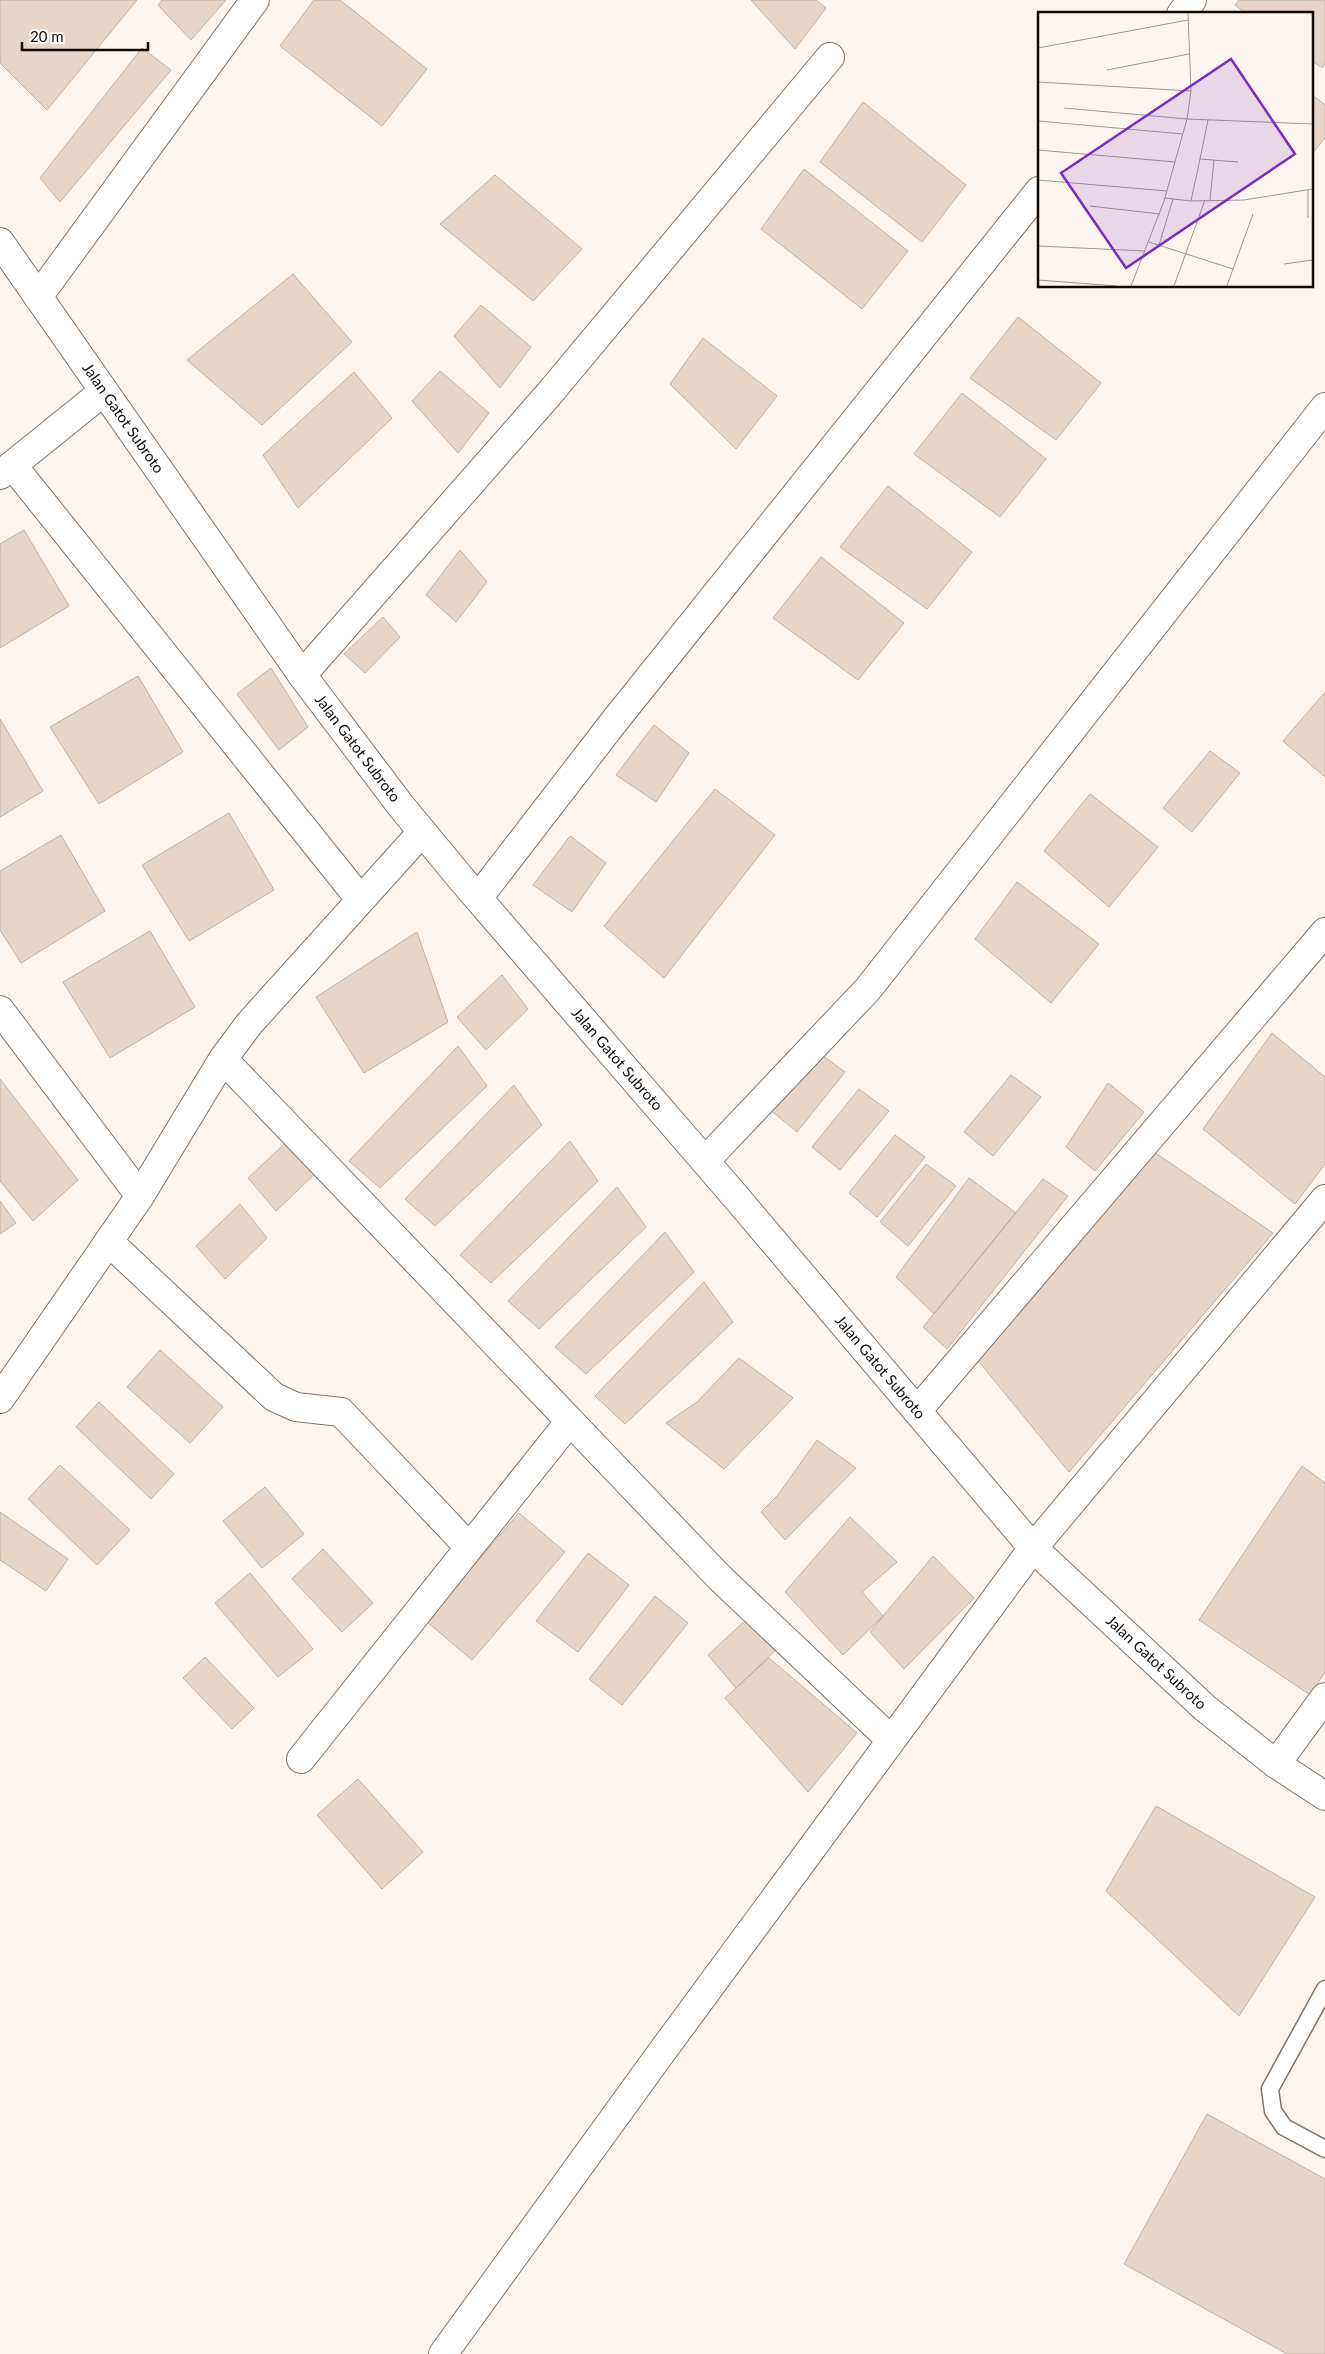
<svg xmlns="http://www.w3.org/2000/svg" width="1325" height="2354" viewBox="0 0 1325 2354" font-family="Lato,sans-serif">
  <style>
    .building { fill: #e7d6c7; stroke: #bfafa1 }
    .lines { fill: none; stroke-linecap: round; stroke-linejoin: round }
    .lane-casing { stroke: #837467; stroke-width: 19 }
    .street-casing { stroke: #837467; stroke-width: 30 }
    .secondary-casing { stroke: #837467; stroke-width: 30 }
    .lane { stroke: #fff; stroke-width: 16 }
    .street { stroke: #fff; stroke-width: 28 }
    .secondary { stroke: #fff; stroke-width: 28 }
    .labels { text-anchor: middle; stroke-width: 4; stroke-linejoin: round; paint-order: stroke }
    .street-label { font-size: 15px; fill: #0f0a06; stroke: #fff }
    .inset-road { fill: none; stroke: #9d9792; stroke-width: 1 }
    .view { fill: #7b2cbf; fill-opacity: 0.15; stroke: #7b2cbf; stroke-width: 2.5 }
    .inset-edge { fill: none; stroke: #0f0a06; stroke-width: 2.5 }
  </style>
  <rect width="100%" height="100%" fill="#fcf5ef"/>
  <path class="building" d="M0,0H137L47,110L0,63Z
    M162,0H226L191,40L158,5Z
    M314,0H340L427,69L382,126L280,46Z
    M751,0H816L826,8L795,49Z
    M1239,0H1325V63L1322,68L1311,60V14H1247L1235,5Z
    M142,48L171,70L60,202L40,178Z
    M1311,94L1325,105V138L1311,155Z
    M863,102L966,185L922,242L820,162Z
    M804,169L908,251L862,309L761,229Z
    M495,175L582,249L533,301L440,224Z
    M293,274L352,342L262,425L187,360Z
    M481,305L531,347L500,388L454,336Z
    M1018,317L1101,383L1056,440L970,378Z
    M703,338L777,396L736,449L670,384Z
    M440,371L489,413L458,453L412,401Z
    M354,372L392,418L298,508L263,455Z
    M962,393L1046,459L1000,517L914,454Z
    M888,486L972,552L927,609L840,547Z
    M24,530L69,606L0,648V544Z
    M460,550L487,582L456,622L426,595Z
    M821,557L904,623L858,680L773,618Z
    M383,617L400,637L365,673L344,654Z
    M271,668L308,727L279,750L237,694Z
    M138,676L183,752L99,804L50,727Z
    M1325,692V777L1283,741Z
    M0,719L43,791L0,817Z
    M654,725L689,753L656,802L616,775Z
    M1210,751L1240,773L1192,832L1163,808Z
    M715,789L775,835L664,978L604,926Z
    M1090,794L1158,847L1109,907L1044,851Z
    M229,813L274,890L189,941L142,865Z
    M61,835L105,911L21,963L0,930V871Z
    M570,836L606,863L572,912L533,885Z
    M1017,882L1099,944L1051,1003L975,939Z
    M150,931L195,1007L110,1058L63,982Z
    M417,932L448,1022L364,1073L316,997Z
    M502,975L528,1009L486,1050L457,1017Z
    M1272,1033L1325,1077V1164L1295,1204L1203,1129Z
    M458,1046L487,1086L380,1188L349,1161Z
    M815,1050L845,1072L797,1132L768,1108Z
    M1011,1075L1041,1097L993,1156L964,1132Z
    M0,1079L78,1180L33,1221L0,1181Z
    M1108,1083L1144,1112L1095,1171L1066,1147Z
    M514,1085L542,1125L435,1226L405,1199Z
    M859,1089L889,1111L840,1170L812,1147Z
    M895,1135L925,1157L877,1217L849,1193Z
    M292,1137L318,1171L276,1211L248,1178Z
    M570,1141L598,1181L491,1283L460,1255Z
    M1148,1148L1273,1233L1069,1472L976,1358Z
    M926,1164L956,1186L908,1246L880,1222Z
    M969,1178L1016,1213L934,1314L896,1277Z
    M1043,1179L1068,1196L947,1349L923,1327Z
    M617,1187L646,1227L539,1329L508,1301Z
    M0,1201L16,1223L0,1234Z
    M240,1204L267,1238L225,1279L196,1246Z
    M665,1232L694,1272L586,1374L555,1347Z
    M704,1282L733,1322L625,1424L595,1396Z
    M160,1350L223,1407L190,1443L127,1387Z
    M739,1358L793,1398L724,1469L666,1423L697,1402Z
    M99,1402L174,1474L151,1499L76,1427Z
    M817,1440L856,1468L785,1540L761,1512L778,1495Z
    M60,1465L130,1530L97,1565L28,1499Z
    M1302,1466L1325,1483V1672L1310,1695L1199,1620Z
    M265,1487L304,1534L262,1568L223,1521Z
    M0,1512L68,1559L46,1591L0,1560Z
    M519,1513L565,1552L472,1660L426,1621Z
    M850,1517L897,1562L862,1592L883,1616L843,1655L785,1592Z
    M323,1549L373,1603L342,1632L292,1579Z
    M588,1553L629,1585L578,1652L536,1621Z
    M933,1556L974,1598L904,1669L870,1632Z
    M250,1573L313,1649L278,1677L215,1603Z
    M655,1596L688,1623L622,1705L589,1679Z
    M752,1614L778,1648L736,1688L708,1655Z
    M205,1657L254,1708L232,1729L183,1678Z
    M769,1658L857,1733L808,1792L725,1698Z
    M358,1779L423,1852L382,1889L317,1815Z
    M1156,1806L1315,1897L1239,2016L1106,1891Z
    M1207,2114L1325,2179V2354H1287L1124,2264Z"/>
  <g class="lines">
    <g class="lane-casing">
      <path id="lane" d="M1325,1989L1270,2089L1273,2111L1284,2127L1325,2149"/>
    </g>
    <g class="street-casing">
      <path id="street" d="M1181,14L1192,0
        M38,297L255,0
        M13,466L360,899
        M0,475L103,392
        M302,675L549,394L830,57
        M478,898L613,723L1039,191
        M0,1010L140,1196
        M223,1059L570,1421
        M705,1161L868,989L1325,407
        M109,1242L274,1397L296,1407L341,1412L469,1547
        M0,1399L140,1196L223,1059L249,1024L422,832
        M917,1411L1325,932
        M301,1759L570,1421L720,1578L891,1740
        M1276,1764L1325,1697
        M443,2354L661,2053L1033,1548L1325,1199"/>
    </g>
    <g class="secondary-casing">
      <g id="secondary">
        <path id="s1" d="M0,242L302,675L401,806L463,881L735,1196L1033,1548L1205,1708L1276,1764L1325,1796"/>
      </g>
    </g>
    <use href="#lane" class="lane"/>
    <use href="#street" class="street"/>
    <use href="#secondary" class="secondary"/>
  </g>
  <g class="labels">
    <g class="street-label">
      <text dy="5" stroke="none"><textPath href="#s1" startOffset="215">Jalan Gatot Subroto</textPath></text>
      <text dy="5" stroke="none"><textPath href="#s1" startOffset="620">Jalan Gatot Subroto</textPath></text>
      <text dy="5" stroke="none"><textPath href="#s1" startOffset="1025">Jalan Gatot Subroto</textPath></text>
      <text dy="5" stroke="none"><textPath href="#s1" startOffset="1430">Jalan Gatot Subroto</textPath></text>
      <text dy="5" stroke="none"><textPath href="#s1" startOffset="1835">Jalan Gatot Subroto</textPath></text>
    </g>
  </g>
  <g transform="translate(1038 12)">
    <rect width="275" height="275" fill="#fcf5ef"/>
    <path class="inset-road" d="M0,36L150,8M69,58L151,42M0,70L153,79M26,96L149,107L275,112M170,108L162,147L200,150M0,109L145,122M0,138L137,150M0,168L129,179M270,178V206M127,186L153,189L206,188L275,177M172,188L176,148M153,189L162,147M52,194L122,202M111,230L195,257L189,274M121,233L135,187M0,234L107,239M246,252L275,248M195,257L215,202M0,268L79,274M93,274L126,189L149,107L153,79L150,1M136,274L167,188"/>
    <path class="view" d="M193,47L257,142L88,256L23,161Z"/>
    <rect width="275" height="275" class="inset-edge"/>
  </g>
  <path d="M22 42v8h126v-8" fill="none" stroke="#0f0a06" stroke-width="2.5"/>
  <text x="30" y="42" font-size="15" fill="#0f0a06" stroke="#ffffff" stroke-width="4" paint-order="stroke">20 m</text>
</svg>
